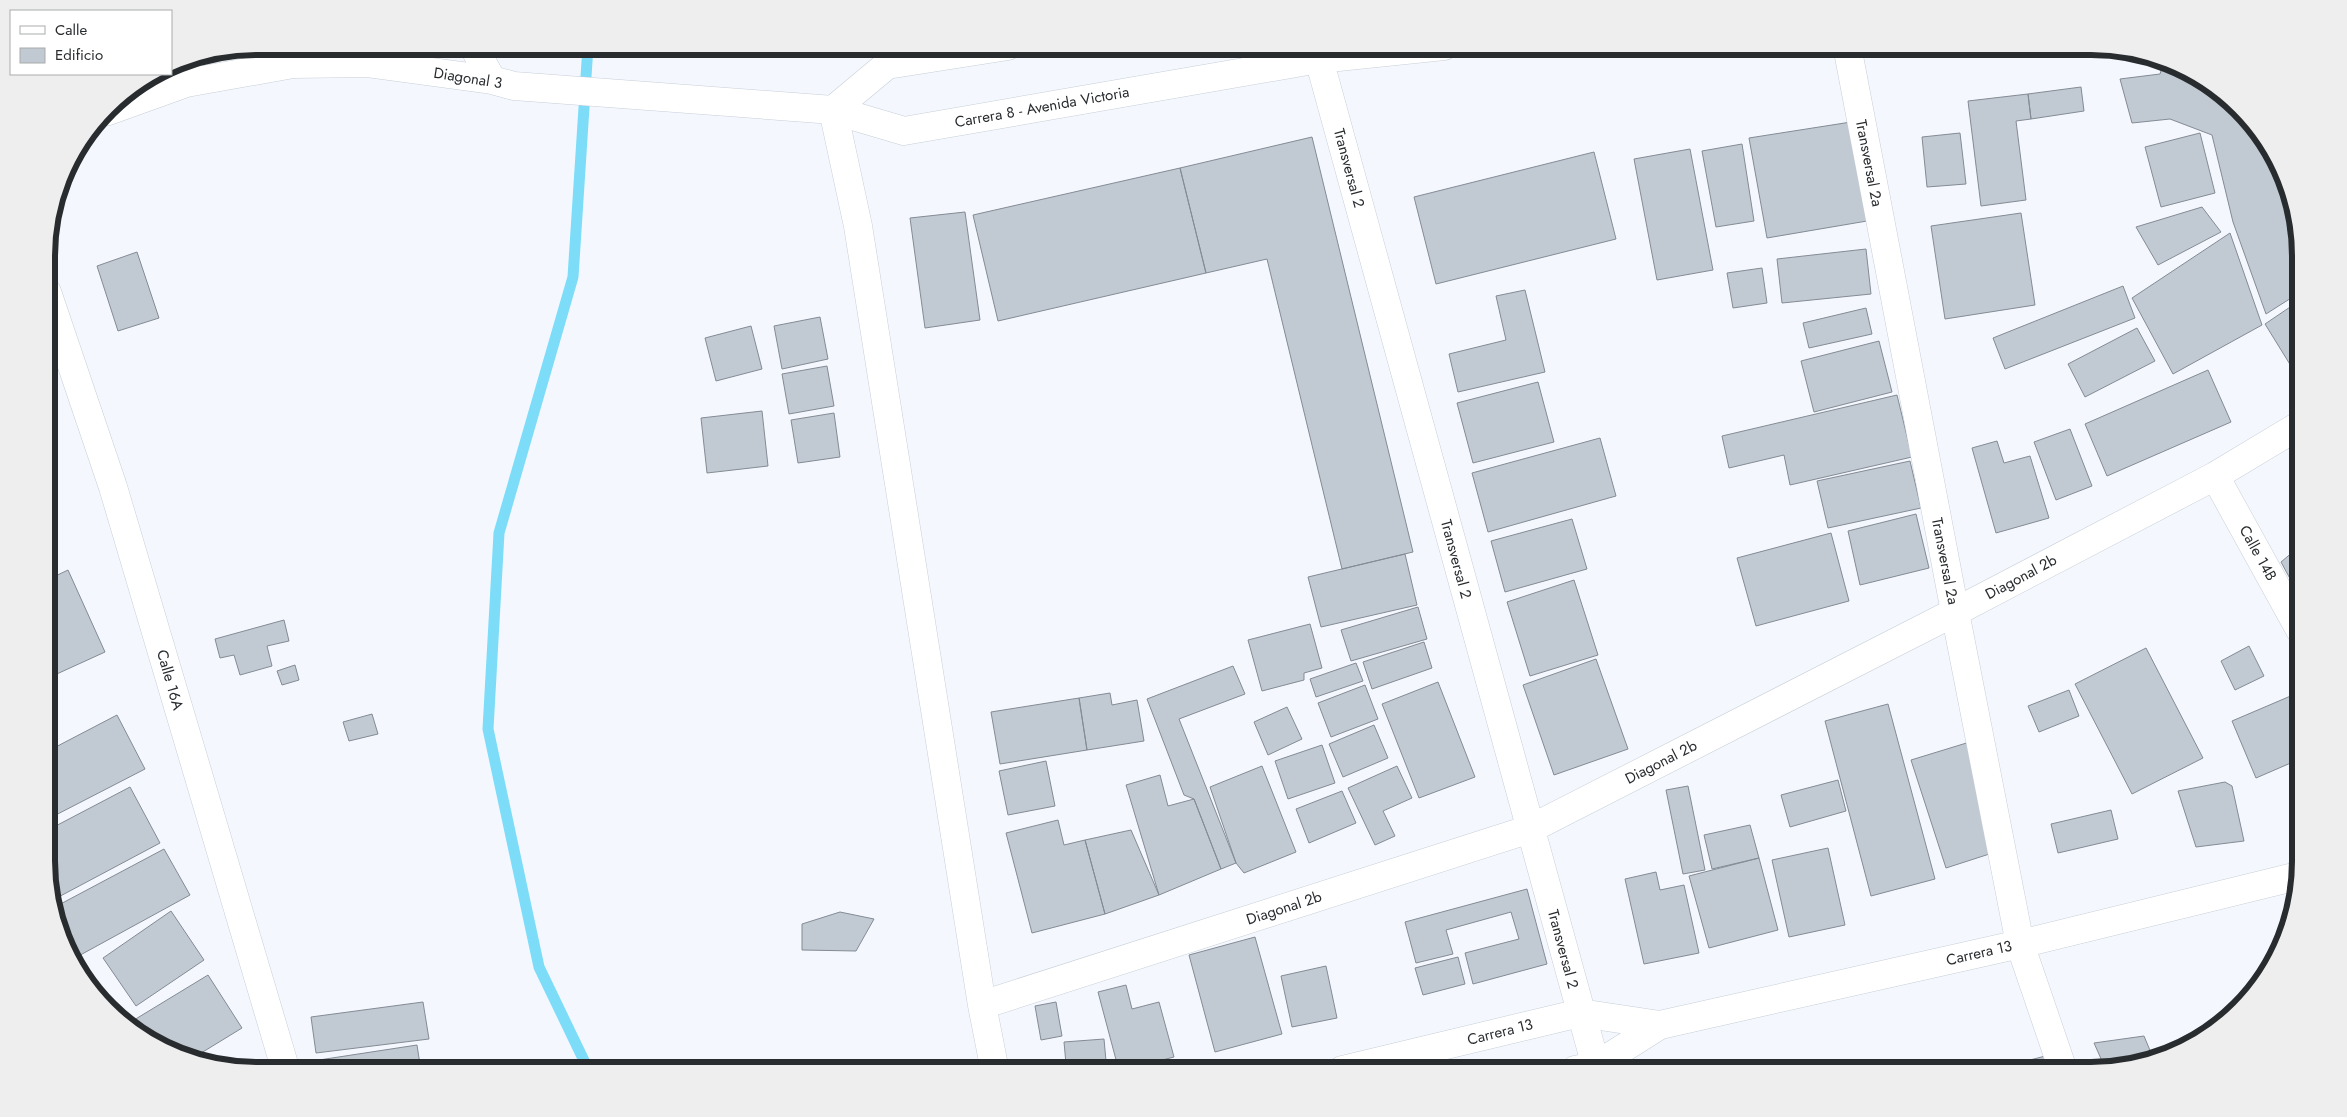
<svg xmlns="http://www.w3.org/2000/svg" width="2347" height="1117" viewBox="0 0 2347 1117" font-family="Jost,sans-serif">
  <style>
    .lines { fill: none; stroke-linecap: round; stroke-linejoin: round }
    .stream { stroke: #7ddcf8; stroke-width: 11 }
    .building { fill: #c1c9d2; stroke: #848b94 }
    .street-casing { stroke: #c8cfd8; stroke-width: 29 }
    .secondary-casing { stroke: #c8cfd8; stroke-width: 29 }
    .street { stroke: #fff; stroke-width: 28 }
    .secondary { stroke: #fff; stroke-width: 28 }
    .labels { text-anchor: middle; stroke-width: 5; stroke-linejoin: round; paint-order: stroke }
    .street-label { font-size: 15px; fill: #292c2f; stroke: #fff }
    .rim { fill: none; stroke: #292c2f; stroke-width: 6 }
  </style>
  <rect width="100%" height="100%" fill="#f4f8fe"/>
  <g class="lines">
    <path class="stream" d="M588,46L573,277L499,533L488,729L539,967L589,1071"/>
  </g>
  <path class="building" d="M2164,61L2171,62L2219,90L2257,129L2285,176L2299,229V293L2266,314L2233,222L2212,135L2170,119L2132,123L2120,79L2160,74Z
    M2081,87L2084,111L2031,119L2028,94Z
    M2028,94L2031,119L2016,121L2026,200L1981,206L1968,101Z
    M1851,122L1867,221L1767,238L1749,138Z
    M1960,133L1966,184L1927,187L1922,137Z
    M2200,133L2215,193L2161,207L2145,147Z
    M1312,137L1413,552L1342,569L1267,259L1206,273L1180,168Z
    M1742,144L1754,221L1716,227L1702,151Z
    M1690,149L1713,270L1657,280L1634,159Z
    M1594,152L1616,239L1436,284L1414,197Z
    M1180,168L1206,273L998,321L973,215Z
    M2202,207L2221,232L2158,265L2136,227Z
    M965,212L980,320L925,328L910,218Z
    M2021,213L2035,305L1945,319L1931,226Z
    M2230,233L2262,325L2173,374L2132,298Z
    M1866,249L1871,294L1782,303L1777,259Z
    M137,252L159,318L118,331L97,266Z
    M1762,268L1767,303L1733,308L1727,273Z
    M2123,286L2135,318L2005,369L1993,338Z
    M1525,290L1545,372L1458,392L1449,354L1506,340L1496,296Z
    M2299,301V379L2265,324Z
    M1866,308L1872,334L1809,348L1803,323Z
    M820,317L828,359L782,369L774,326Z
    M751,326L762,369L716,381L705,338Z
    M2137,328L2155,361L2085,397L2068,364Z
    M1879,341L1892,392L1814,412L1801,361Z
    M827,366L834,406L789,414L782,374Z
    M2208,370L2231,422L2107,476L2085,424Z
    M1538,382L1554,442L1473,463L1457,403Z
    M1897,395L1912,457L1790,485L1784,455L1729,468L1722,436Z
    M762,411L768,466L707,473L701,418Z
    M834,413L840,457L798,463L791,420Z
    M2070,429L2092,486L2056,500L2034,442Z
    M1600,438L1616,496L1488,532L1472,473Z
    M1997,441L2004,463L2030,456L2049,518L1996,533L1972,448Z
    M1910,461L1921,508L1828,528L1817,481Z
    M1916,514L1929,568L1860,585L1848,531Z
    M1572,519L1587,569L1505,592L1491,541Z
    M1831,533L1849,601L1756,626L1737,558Z
    M2300,546V597L2281,562Z
    M1405,554L1417,605L1321,627L1308,577Z
    M68,570L105,652L48,678L47,580Z
    M1574,580L1598,655L1530,676L1507,602Z
    M1418,607L1427,639L1351,661L1341,630Z
    M284,620L289,641L267,646L272,666L240,675L234,655L220,658L215,639Z
    M1310,624L1322,668L1304,673V680L1262,691L1248,640Z
    M1424,642L1432,668L1372,689L1363,662Z
    M2249,646L2264,676L2235,690L2221,661Z
    M2146,648L2203,758L2132,794L2075,684Z
    M1596,659L1628,749L1554,775L1523,685Z
    M1356,663L1363,681L1316,697L1310,679Z
    M295,665L299,680L282,685L277,671Z
    M1233,666L1245,694L1179,719L1236,863L1221,869L1194,799L1184,795L1147,699Z
    M1438,682L1475,777L1419,798L1382,704Z
    M1365,685L1378,719L1331,737L1318,703Z
    M2069,690L2079,716L2039,732L2028,706Z
    M2300,692V759L2256,778L2232,721Z
    M1110,693L1112,705L1137,700L1144,741L1087,750L1079,698Z
    M1079,698L1087,750L1000,764L991,712Z
    M1888,704L1935,879L1871,896L1825,721Z
    M1287,707L1302,739L1268,755L1254,722Z
    M372,714L378,734L349,741L343,722Z
    M117,715L145,769L48,819V751Z
    M1374,725L1388,758L1343,777L1329,744Z
    M1973,741L2008,848L1946,868L1911,760Z
    M1322,745L1335,783L1288,799L1275,761Z
    M1046,761L1055,806L1008,815L999,771Z
    M1262,766L1296,852L1244,873L1236,863L1210,787Z
    M1397,766L1412,798L1383,811L1395,836L1375,845L1348,788Z
    M1160,775L1168,806L1194,799L1221,869L1159,895L1126,785Z
    M1838,780L1846,811L1790,827L1781,795Z
    M2225,782L2232,786L2244,841L2196,847L2178,791Z
    M1688,786L1705,870L1683,874L1666,790Z
    M130,787L160,843L51,901L48,888V830Z
    M1342,791L1356,823L1309,843L1296,809Z
    M2301,791V809L2295,792Z
    M2111,810L2118,839L2058,853L2051,824Z
    M1058,820L1064,845L1085,840L1105,914L1032,933L1006,833Z
    M1750,825L1759,858L1712,869L1704,835Z
    M1131,830L1159,895L1105,914L1085,840Z
    M1828,848L1845,925L1789,937L1772,860Z
    M164,849L190,895L73,959L62,941L53,908Z
    M1759,858L1778,930L1709,948L1689,876Z
    M1656,872L1660,890L1684,885L1699,953L1644,964L1625,879Z
    M1527,889L1547,964L1473,984L1465,953L1519,939L1511,912L1446,930L1453,954L1416,963L1405,922Z
    M171,911L204,960L136,1006L103,958Z
    M840,912L874,919L856,951L802,950V924Z
    M1255,937L1282,1034L1215,1052L1189,955Z
    M1458,957L1465,984L1423,995L1415,968Z
    M1326,966L1337,1018L1292,1027L1281,976Z
    M208,975L242,1028L193,1058L176,1055L145,1037L134,1020Z
    M1126,985L1132,1009L1159,1002L1174,1057L1119,1071L1098,992Z
    M423,1002L429,1039L316,1053L311,1017Z
    M1056,1002L1062,1036L1041,1040L1035,1006Z
    M2144,1036L2154,1060L2106,1070L2094,1043Z
    M1104,1039L1106,1061L1066,1064L1064,1042Z
    M417,1045L421,1071H321L319,1060Z
    M2049,1055L2054,1070H2013L2011,1065Z
    M1103,1064L1104,1071H1071V1068Z"/>
  <g class="lines">
    <g class="street-casing">
      <path id="street" d="M473,46L492,80
        M1318,46L1319,59L1597,1070
        M1847,46L1955,612L2020,944L2063,1070
        M833,110L858,226L982,1005L995,1071
        M833,110L887,65L1008,46
        M108,111L186,83L293,64L366,63L492,80L514,86L833,110L904,131L1319,59L1444,46
        M47,292L113,487L286,1071
        M2215,476L2300,630
        M982,1005L1530,829L1955,612L2215,476L2300,425"/>
    </g>
    <g class="secondary-casing">
      <path id="secondary" d="M1342,1070L1580,1013L1660,1025
        M1575,1070L1595,1066L1660,1025L2020,944L2298,876"/>
    </g>
    <use href="#street" class="street"/>
    <use href="#secondary" class="secondary"/>
  </g>
  <g class="labels">
    <g class="street-label">
      <text transform="translate(468 78) rotate(9)" y="5">Diagonal 3</text>
      <text transform="translate(1042 107) rotate(-10)" y="5">Carrera 8 - Avenida Victoria</text>
      <text transform="translate(1869 163) rotate(79)" y="5">Transversal 2a</text>
      <text transform="translate(1349 168) rotate(75)" y="5">Transversal 2</text>
      <text transform="translate(2258 553) rotate(61)" y="5">Calle 14B</text>
      <text transform="translate(1456 559) rotate(75)" y="5">Transversal 2</text>
      <text transform="translate(1945 561) rotate(79)" y="5">Transversal 2a</text>
      <text transform="translate(2021 577) rotate(-28)" y="5">Diagonal 2b</text>
      <text transform="translate(170 680) rotate(74)" y="5">Calle 16A</text>
      <text transform="translate(1661 762) rotate(-27)" y="5">Diagonal 2b</text>
      <text transform="translate(1284 908) rotate(-18)" y="5">Diagonal 2b</text>
      <text transform="translate(1563 949) rotate(75)" y="5">Transversal 2</text>
      <text transform="translate(1979 953) rotate(-13)" y="5">Carrera 13</text>
      <text transform="translate(1500 1032) rotate(-14)" y="5">Carrera 13</text>
    </g>
  </g>
  <path d="M0 0H2347V1117H0ZM256 55H2091A201 201 0 0 1 2292 256V861A201 201 0 0 1 2091 1062H256A201 201 0 0 1 55 861V256A201 201 0 0 1 256 55Z" fill="#eee" fill-rule="evenodd"/>
  <path class="rim" d="M256 55H2091A201 201 0 0 1 2292 256V861A201 201 0 0 1 2091 1062H256A201 201 0 0 1 55 861V256A201 201 0 0 1 256 55Z"/>
  <rect x="10" y="10" width="162" height="65" fill="#ffffff" stroke="#a9abac"/>
  <rect x="20" y="26" width="25" height="8" fill="#ffffff" stroke="#a9abac"/>
  <text x="55" y="35" font-size="15" fill="#292c2f">Calle</text>
  <rect x="20" y="48" width="25" height="15" fill="#c1c9d2" stroke="#a9abac"/>
  <text x="55" y="60" font-size="15" fill="#292c2f">Edificio</text>
</svg>
